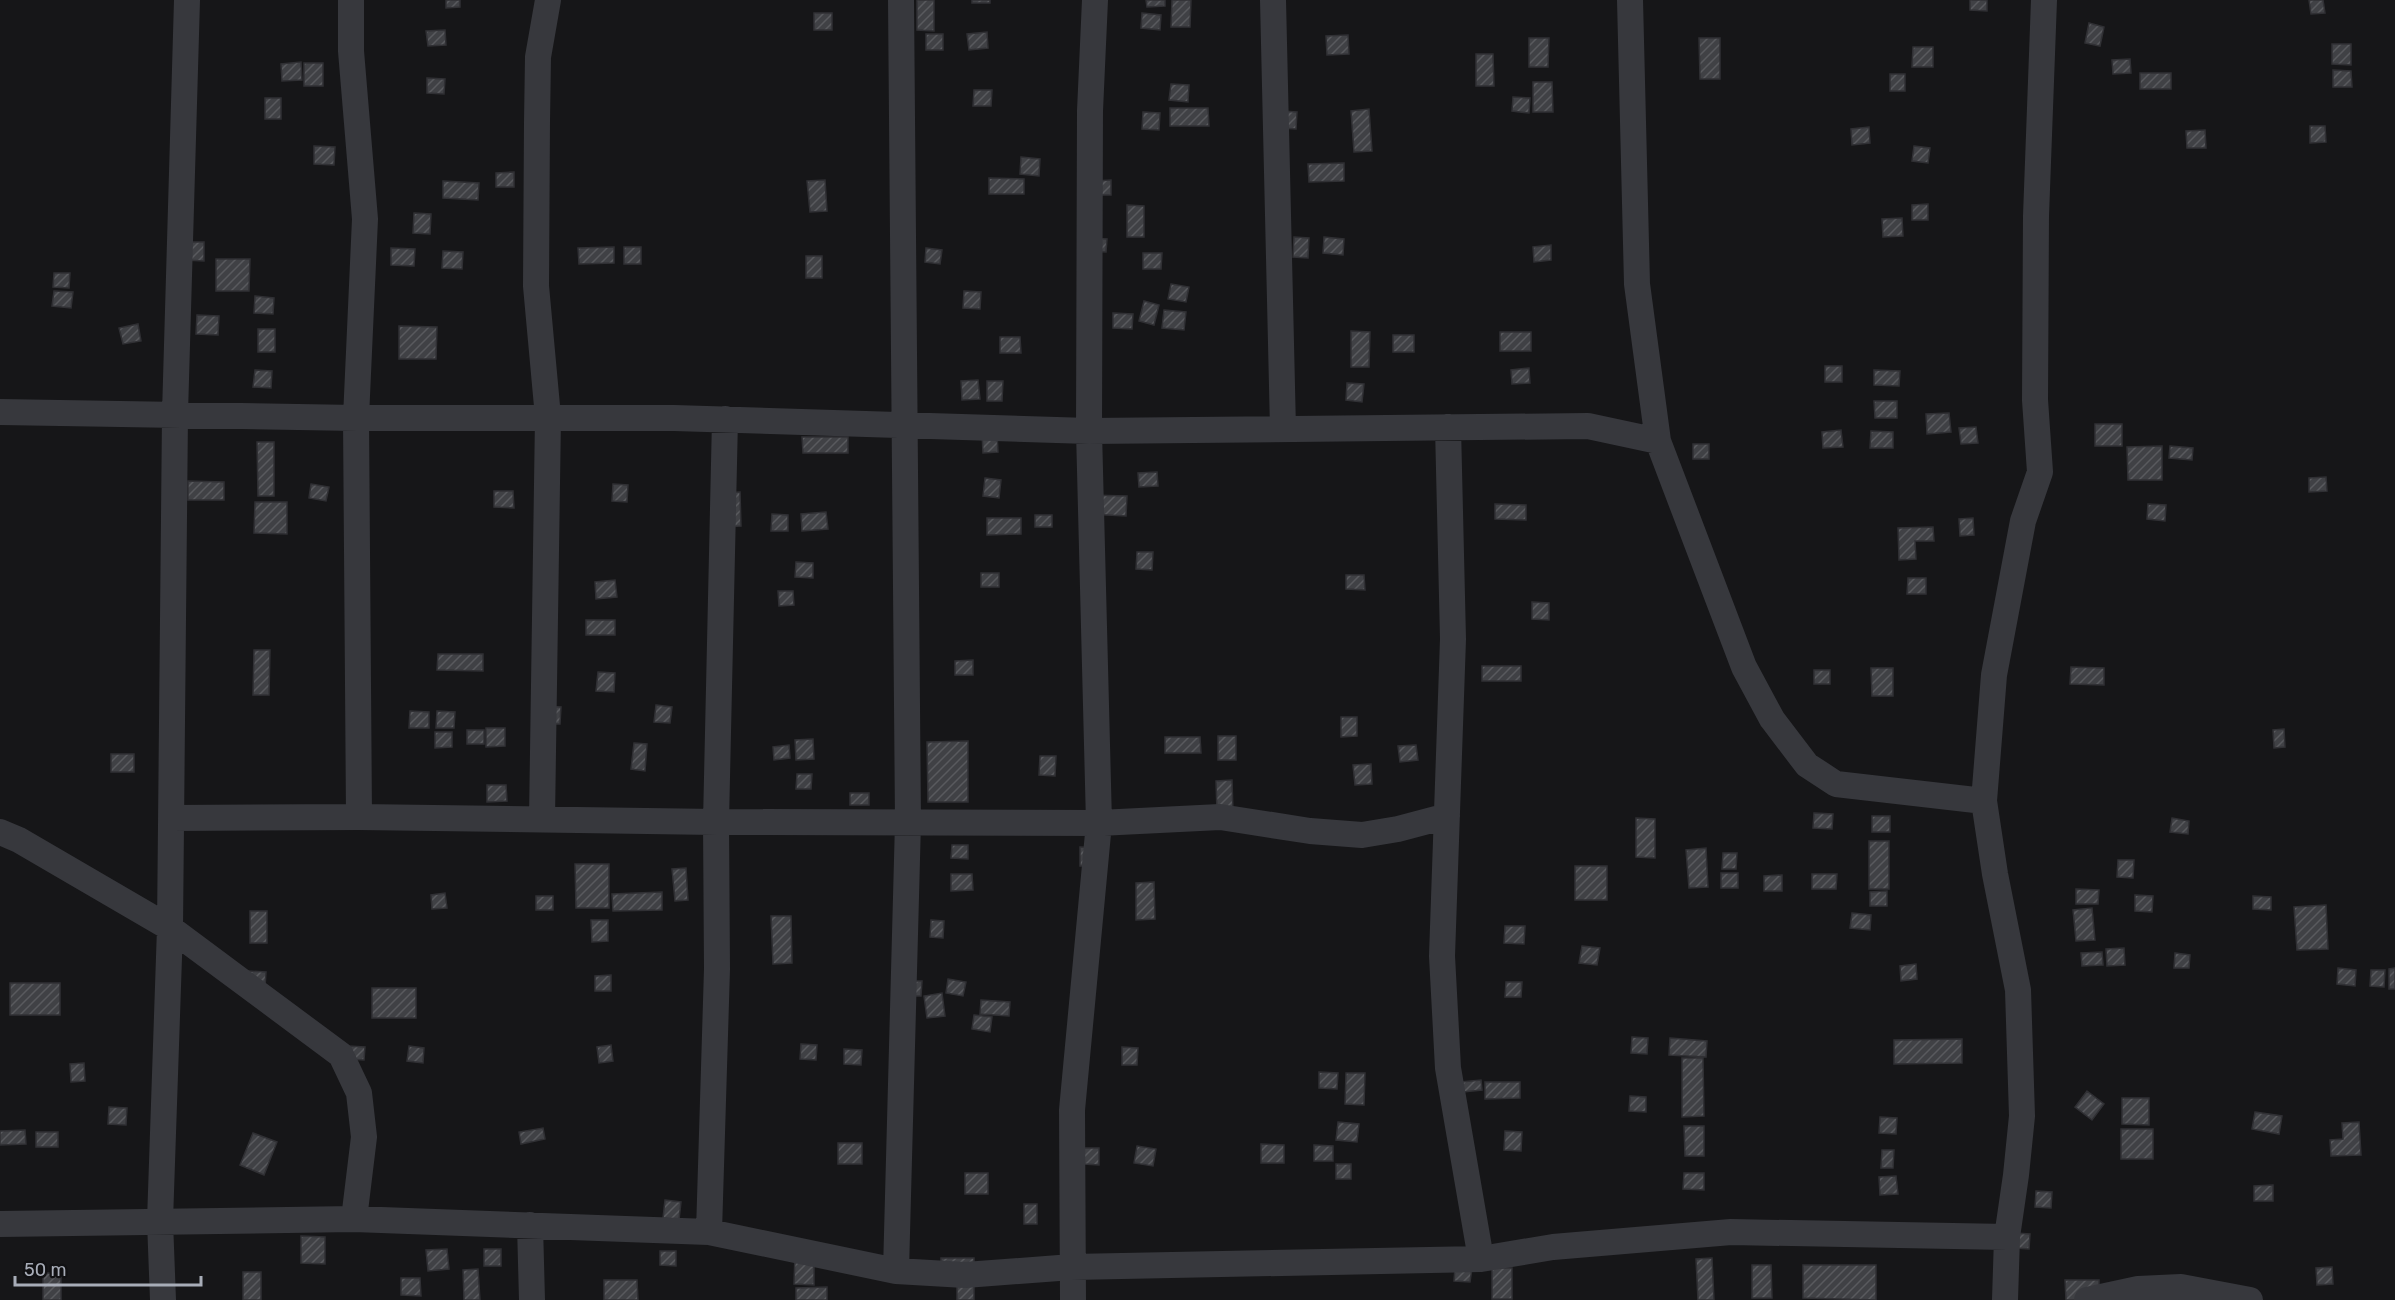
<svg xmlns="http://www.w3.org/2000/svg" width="2395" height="1300" viewBox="0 0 2395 1300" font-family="Rubik,sans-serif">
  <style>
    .building { fill: url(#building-hatch); stroke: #303034; stroke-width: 1.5 }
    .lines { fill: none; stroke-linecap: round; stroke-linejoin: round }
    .minor { stroke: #37383d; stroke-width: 26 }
  </style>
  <defs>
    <pattern id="building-hatch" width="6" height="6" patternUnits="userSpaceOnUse" patternTransform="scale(1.5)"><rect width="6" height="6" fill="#404145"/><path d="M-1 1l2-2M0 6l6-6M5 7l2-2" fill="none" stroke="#595a5e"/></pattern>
  </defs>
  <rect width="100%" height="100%" fill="#161618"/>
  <path class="building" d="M446,0H460V7L446,8Z
    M917,0H934V31L917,30Z
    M972,0H990V3H972Z
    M1146,0H1165V6L1147,7Z
    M1172,0H1191L1190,27H1171Z
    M1970,0H1987V11L1970,10Z
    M2309,0H2323L2325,13L2311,14Z
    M814,13H832V30H814Z
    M1142,13L1161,15L1160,30L1141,28Z
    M2089,23L2104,27L2100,46L2085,43Z
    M445,30L446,45L428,46L426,31Z
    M987,32L988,48L969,50L967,34Z
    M926,34H943V50H926Z
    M1348,35L1349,54L1327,55L1326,36Z
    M1529,38H1549L1548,67H1529Z
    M1699,38H1720V79H1700Z
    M2332,44H2351V65L2332,64Z
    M1913,47H1933V67H1912Z
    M1476,54H1493L1494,86H1476Z
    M2130,59L2131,73L2113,74L2112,60Z
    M301,62L302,80L282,81L281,64Z
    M304,63H323V86H304Z
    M2333,70L2351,71L2352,87H2333Z
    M2140,73H2171V89H2140Z
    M1890,74H1905V91H1890Z
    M427,78L445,79L444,94L427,93Z
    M1533,82H1552L1553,112H1533Z
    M1171,84L1189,85L1188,102L1169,100Z
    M974,90H992L991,106H973Z
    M1513,97L1530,98L1529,113L1512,111Z
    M265,98H281V119H265Z
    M1170,108H1208L1209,126H1170Z
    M1369,109L1372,151L1354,152L1351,111Z
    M1281,111L1297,112L1296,129L1280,128Z
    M1143,112L1160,113L1159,130L1142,129Z
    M2310,126H2325L2326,142L2310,143Z
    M1869,127L1870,143L1852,145L1851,129Z
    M2205,130L2206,148H2187L2186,131Z
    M314,146L335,147L334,165L314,164Z
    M1914,146L1930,148L1928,163L1912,161Z
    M1021,157L1040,159L1039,176L1020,174Z
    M1344,163V181L1309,182L1308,164Z
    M514,172V187H496V173Z
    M989,178L1024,179V194H989Z
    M825,180L827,211L810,212L807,181Z
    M1111,180V195H1094V181Z
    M443,181L479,183L478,200L443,198Z
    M1928,204V220H1912V205Z
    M1127,205L1144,206V237H1127Z
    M414,213L431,214L430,234L413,233Z
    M1902,218L1903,236L1883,237L1882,219Z
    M1294,237L1309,238L1308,258L1293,257Z
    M1324,237L1344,239L1343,255L1323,253Z
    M1090,238L1107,239L1106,252L1090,251Z
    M183,242H204V261L184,260Z
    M1551,245V260L1534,262L1533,247Z
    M614,247V263L579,264L578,248Z
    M624,247H641V264H624Z
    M391,248L415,249L414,266L391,265Z
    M926,248L942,250L940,264L925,262Z
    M443,251L463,252L462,269L442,268Z
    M1143,253H1162L1161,269H1143Z
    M806,256H822V278H806Z
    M216,259H250L249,291H216Z
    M54,273H70L69,288L53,287Z
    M1171,284L1189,287L1186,302L1168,299Z
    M54,291L73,292L71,308L52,306Z
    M964,291L981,292L980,309L963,308Z
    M255,296L274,298L273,314L254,313Z
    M1144,301L1159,305L1154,325L1139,321Z
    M1164,310L1186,312L1184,330L1162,328Z
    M1113,313L1133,314L1132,329L1113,328Z
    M197,315L219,316L218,335L196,334Z
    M138,324L141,341L123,344L119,328Z
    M399,326L437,327L436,359H399Z
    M258,329H275V352H258Z
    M1351,331L1370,332L1369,367H1351Z
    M1500,332H1531V351H1500Z
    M1393,335H1414V352H1393Z
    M1000,337H1020L1021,353H1000Z
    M1825,366H1842V382H1825Z
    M1529,368L1530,383L1512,384L1511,370Z
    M255,370L272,371L271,388L253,387Z
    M1874,370L1900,371L1899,386L1874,385Z
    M978,380L980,399L962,400L961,381Z
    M987,381H1003L1002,401H987Z
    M1347,383L1364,384L1362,402L1346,400Z
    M1874,401H1897V418H1875Z
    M1949,413L1951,432L1927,434L1926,414Z
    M2095,424H2122V446H2095Z
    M1976,427L1978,443L1961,444L1959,428Z
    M1841,430L1843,447L1823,448L1822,432Z
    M1871,431L1893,432V448H1870Z
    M982,433H997L998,452L983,453Z
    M802,437H848V453H803Z
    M257,442H274V496H258Z
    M1693,444H1709V459H1693Z
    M2162,446V480H2128L2127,447Z
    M2170,446L2193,448L2192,460L2169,458Z
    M1157,472L1158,486L1139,487L1138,473Z
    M2326,477L2327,491L2309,492V478Z
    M985,478L1001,480L999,498L983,496Z
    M188,481L224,482V500H188Z
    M311,484L329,487L326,501L309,498Z
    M613,484L628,485L627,502L612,501Z
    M494,491H513L514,508L494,507Z
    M740,492L741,526L725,527L724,493Z
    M1088,495L1127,496L1126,516L1087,514Z
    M255,502H287V534L254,533Z
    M1495,504L1526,505V520L1495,519Z
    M2148,504L2166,505L2165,521L2147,519Z
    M826,512L828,529L802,531L801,514Z
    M772,514L788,515V531H771Z
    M1035,515H1052V527H1035Z
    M987,518H1021V534L987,535Z
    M1973,518L1974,535L1960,536L1959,519Z
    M1933,527L1934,541H1915L1916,559L1899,560L1898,528Z
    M1137,552H1153L1152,570L1136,569Z
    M796,562L813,563V578L795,577Z
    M981,573H999V587H981Z
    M1346,575H1364L1365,590L1346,589Z
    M1908,578H1926V594H1907Z
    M615,580L617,597L596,599L595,582Z
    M778,591H793L794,605L779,606Z
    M1532,602L1549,603V620L1532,619Z
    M586,620H615V635H586Z
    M254,650H270L269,695H253Z
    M438,654H483V671L437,670Z
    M973,660V675H955V661Z
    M1482,666H1521V681H1482Z
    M2071,667L2104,668V685L2070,684Z
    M1871,668H1893V696H1872Z
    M1814,670H1830V684H1814Z
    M598,672L615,673L614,692L596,691Z
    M656,705L672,707L670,723L654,722Z
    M543,706L561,707L560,724H542Z
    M410,711L429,712V728H409Z
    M437,711L455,712L454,728H436Z
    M1341,717H1357V736L1341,737Z
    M486,728H505V746L486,747Z
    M2284,729L2285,747L2274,748L2273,730Z
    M467,730H484V744H467Z
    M435,732H452V747L435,748Z
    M1218,736H1236V760H1218Z
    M1165,737H1200L1201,753H1165Z
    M813,739L814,759L796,760L795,740Z
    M968,741V802H928L927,742Z
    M634,743L647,744L645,771L631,769Z
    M789,745L790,758L774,760L773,747Z
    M1416,745L1418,760L1400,762L1398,746Z
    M111,754H134V772H111Z
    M1040,756H1056L1055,776L1039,775Z
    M1371,764L1372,784L1355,785L1353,765Z
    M797,774H812L811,789H796Z
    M1232,780L1233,812H1217L1216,781Z
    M487,785H506L507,801L487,802Z
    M850,793H869V805H850Z
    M1814,813L1833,814L1832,829L1813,828Z
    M1872,816H1890V832H1872Z
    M1636,818L1655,819V858L1636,857Z
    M2172,818L2189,821L2188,834L2170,832Z
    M1869,841H1889V889H1869Z
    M952,845H968V859L951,858Z
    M1080,847L1099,848L1098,866H1080Z
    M1706,848L1708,887L1689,888L1686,850Z
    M1723,853H1737L1736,869H1722Z
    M2118,860H2134L2133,878L2117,877Z
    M575,864H609V908H576Z
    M1575,866H1607V900H1575Z
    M686,868L688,900L675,901L672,869Z
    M1721,873H1738V888H1721Z
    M951,874H972L973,890L951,891Z
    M1812,874H1837L1836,889H1812Z
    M1782,875V891H1764V876Z
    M1154,882L1155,919L1136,920V883Z
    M2076,889L2099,890L2098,904H2076Z
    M1887,891V906H1870V892Z
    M662,892V910L613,911L612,894Z
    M445,893L447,908L432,909L431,895Z
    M2135,895L2153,896L2152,912L2135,911Z
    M536,896H553V910H536Z
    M2253,896L2271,897V910L2253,909Z
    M2326,905L2328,949L2297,950L2294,907Z
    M2092,908L2095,940L2076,941L2073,910Z
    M250,911H267V943H250Z
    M1852,913L1871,915L1870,930L1850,928Z
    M771,916H791L792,963L773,964Z
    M591,920H608V941L592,942Z
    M931,920L944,921L943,938L930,937Z
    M1505,926H1525L1524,944L1504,943Z
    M1582,946L1600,948L1597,965L1579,963Z
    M2124,948L2125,965L2107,966L2106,949Z
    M2102,952L2103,965L2082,966L2081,953Z
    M2175,953L2190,955L2189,968H2174Z
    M1916,964L1917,979L1901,981L1900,966Z
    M2338,968L2356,970L2355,986L2337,984Z
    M2395,968V989H2389V969Z
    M2371,970H2385L2384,987L2370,986Z
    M248,971L266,972L265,987Z
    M611,975V991H595V976Z
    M948,979L966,982L963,996L946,993Z
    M907,981H922L921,996H906Z
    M1506,982H1522L1521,997H1505Z
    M10,983H60V1015H10Z
    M372,988H416V1018H372Z
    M942,993L945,1016L927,1018L924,996Z
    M981,1000L1010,1002L1009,1016L980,1014Z
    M974,1015L992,1017L990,1032L972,1029Z
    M1632,1037L1648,1038L1647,1054L1631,1053Z
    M1670,1038L1707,1041L1706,1057L1669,1055Z
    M1962,1039V1063L1894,1064V1040Z
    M801,1044L817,1045L816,1060L800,1059Z
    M611,1045L613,1061L599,1063L597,1047Z
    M348,1046L365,1047L364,1060L348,1059Z
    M409,1046L424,1048L423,1063L407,1061Z
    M1122,1047L1138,1048L1137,1065H1122Z
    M844,1049L862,1050L861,1065L844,1064Z
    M1682,1058H1703L1704,1116L1682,1117Z
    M84,1063L85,1081L71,1082L70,1064Z
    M1319,1072L1338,1073L1337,1089L1319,1088Z
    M1346,1073H1365L1364,1105L1345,1104Z
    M1481,1080L1482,1090L1463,1092L1461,1082Z
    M1485,1082H1520V1098L1485,1099Z
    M2087,1091L2104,1104L2092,1120L2075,1107Z
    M1630,1096L1646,1097V1112L1629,1111Z
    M2122,1098H2149V1125L2122,1124Z
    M109,1107L127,1108L126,1125L108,1124Z
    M2255,1112L2282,1116L2279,1134L2252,1129Z
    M1880,1117L1897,1118L1896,1134L1879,1133Z
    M1338,1122L1359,1124L1357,1142L1336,1140Z
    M2359,1122L2361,1155L2331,1156L2330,1140L2343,1139L2342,1123Z
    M1684,1126H1704V1156H1685Z
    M543,1128L545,1139L521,1144L519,1132Z
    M2121,1129H2153V1159H2121Z
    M25,1130L26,1144L0,1145V1131Z
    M1505,1131L1522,1132L1521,1151L1504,1150Z
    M36,1132H58V1147H36Z
    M253,1133L277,1142L264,1175L240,1165Z
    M838,1143H862V1164H838Z
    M1261,1144L1284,1145V1163H1261Z
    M1314,1145L1333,1146V1161H1314Z
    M1137,1146L1156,1149L1153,1166L1134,1163Z
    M1083,1148H1099V1165L1083,1164Z
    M1882,1150H1894L1893,1168H1881Z
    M1336,1164H1351V1179H1336Z
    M965,1173H988V1194H965Z
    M1684,1173H1704V1190L1683,1189Z
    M1896,1176L1898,1194L1880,1195L1879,1177Z
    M2273,1185V1201H2254V1186Z
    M2036,1191L2052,1192L2051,1208L2035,1207Z
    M665,1200L681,1202L679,1220L663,1218Z
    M1024,1204H1037V1224H1024Z
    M2015,1233L2030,1234L2029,1249L2014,1248Z
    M301,1236L325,1237V1264L301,1263Z
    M447,1249L449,1269L428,1271L426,1250Z
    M484,1249H501V1266H484Z
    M660,1251H676V1266L660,1265Z
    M795,1254H814V1285L794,1284Z
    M941,1258H974V1300H957V1275H941Z
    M1712,1258L1714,1300H1698L1696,1259Z
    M1752,1265H1771L1772,1298H1752Z
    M1803,1265H1876V1300L1803,1298Z
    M2332,1267L2333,1284L2317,1285L2316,1268Z
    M1455,1268H1472L1470,1282L1454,1281Z
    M1492,1268H1512V1299H1492Z
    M478,1269L480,1300H464L463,1270Z
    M243,1272H261V1300H243Z
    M43,1273H61V1300H43Z
    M401,1278H420L421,1296L401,1295Z
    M604,1280H637L638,1300H604Z
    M2065,1280H2099V1300H2066Z
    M827,1287V1300H796V1288Z"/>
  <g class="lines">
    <path class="minor" d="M351,0V51L365,219L356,418L359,817
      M1273,0L1283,429
      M1630,0L1637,284L1658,441L1744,667L1772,719L1807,765L1836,784L1984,801
      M0,412L356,418H674L1089,431L1588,426L1658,441
      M1448,427L1453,639L1442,956L1448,1068L1481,1259
      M171,818L359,817L716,822L1099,823L1220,817L1310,831L1362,835L1398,829L1447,816
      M542,819L548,417L536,286L537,122L538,57L548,0
      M0,832L19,840L170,928L341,1055L359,1093L364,1137L354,1219
      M0,1224L354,1219L709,1232L896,1271L965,1275L1072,1267L1481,1259L1553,1247L1731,1232L2007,1237
      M530,1225L532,1300
      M709,1232L717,969L716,822L725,419
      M896,1271L908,822L901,0
      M163,1300L160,1221L170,928L175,414L187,0
      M1073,1300L1072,1110L1099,823L1089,431L1090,111L1095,0
      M2005,1300L2007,1237L2016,1175L2022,1116L2018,990L1995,874L1984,801L1994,675L2023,521L2040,472L2035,400L2036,216L2044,0
      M2087,1300L2138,1289L2181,1287L2250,1300"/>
  </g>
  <path d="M15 1276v9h186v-9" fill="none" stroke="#a8adb8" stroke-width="3"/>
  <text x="24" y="1276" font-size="18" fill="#a8adb8" stroke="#111113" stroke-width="4.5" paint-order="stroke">50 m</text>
</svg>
